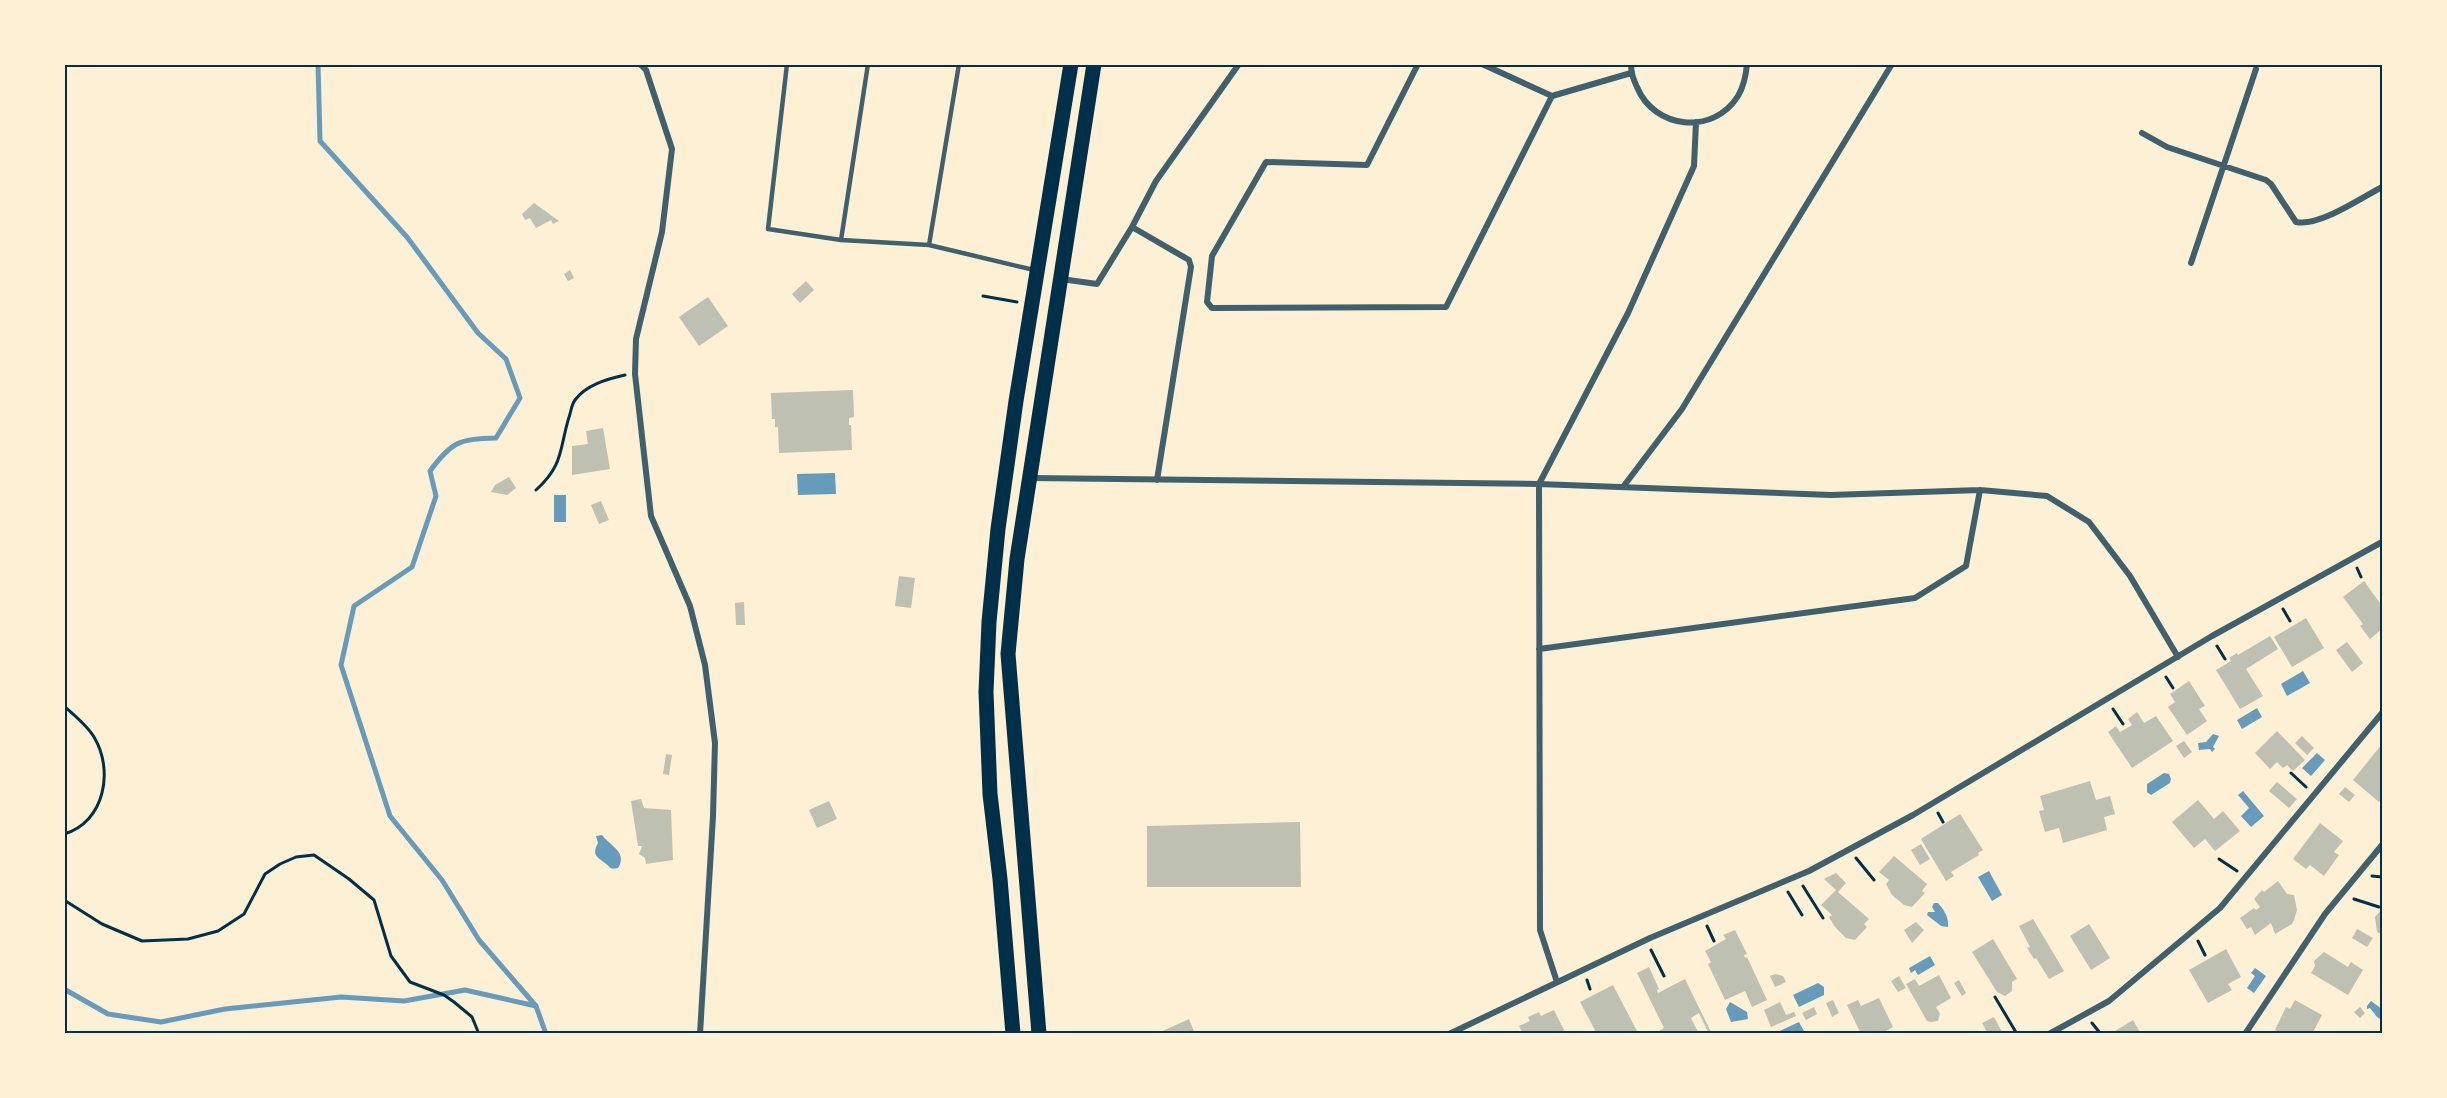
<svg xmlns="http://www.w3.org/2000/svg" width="2447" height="1098" viewBox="0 0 2447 1098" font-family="'Noto Sans',sans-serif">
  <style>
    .water { fill: #669bbc }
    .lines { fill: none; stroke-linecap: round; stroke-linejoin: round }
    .stream { stroke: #669bbc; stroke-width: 5 }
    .building { fill: #bec0b2 }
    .path { stroke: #003049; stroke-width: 3 }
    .service { stroke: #3f606c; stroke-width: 4.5 }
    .minor { stroke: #3f606c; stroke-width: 6 }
    .primary { stroke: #003049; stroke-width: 15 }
    .neatline { fill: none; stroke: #003049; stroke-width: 2 }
  </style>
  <rect width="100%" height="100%" fill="#fdf0d5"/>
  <path class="water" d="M835,473L836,494L798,495L797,474Z
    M554,495H566V522H554Z
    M2303,671L2310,683L2287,696L2281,684Z
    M2257,708L2262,717L2242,729L2237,720Z
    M2213,734L2219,736L2213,747L2215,749L2212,752L2210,749L2199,750L2198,743L2206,742Z
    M2317,753L2325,760L2311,776L2302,768Z
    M2164,773L2169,774L2171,779L2170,783L2151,795L2147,792V784Z
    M2243,791L2264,816L2251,827L2241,816L2249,808L2238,795Z
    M602,835C610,846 628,852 618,868C609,870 611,867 605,863C596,857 592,854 598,843L596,836Z
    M1989,871L2002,895L1992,901L1978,877Z
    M1934,903H1938C1944,910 1949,917 1948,927L1941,926L1927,915L1928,912H1935L1932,907Z
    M1930,956L1935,965L1918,975L1915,970L1911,973L1909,968Z
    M2255,968L2266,976L2254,993L2247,988L2255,976L2251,973Z
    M1818,983L1824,987V995L1799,1007L1793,995Z
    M2371,1001L2382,1009V1020L2377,1017L2370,1008L2367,1009V1006Z
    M1730,1002L1747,1012L1748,1019L1731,1022L1726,1009Z
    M1799,1022L1805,1033H1775Z"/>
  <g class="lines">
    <path class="stream" d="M318,64L320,141L407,237L478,333L506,359L520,398L496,438C460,439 452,441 430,471L436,496L412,567L354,606L341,665L390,816L442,880L479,940L536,1006
      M64,989L108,1014L161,1022L225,1009L341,997L404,1001L465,990L536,1006L546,1034"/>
  </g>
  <path class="building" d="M534,203L559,221L553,224L551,220L536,228L530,218L525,220L522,214Z
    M570,270L574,278L568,281L564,274Z
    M806,281L814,290L800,303L792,294Z
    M708,297L728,326L699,346L679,317Z
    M853,390L854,417L849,418V425H851L852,450L779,453L778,427H775V419H772L771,393Z
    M603,428L610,469L572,475V446L588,444L586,431Z
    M509,477L516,488L507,495L491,492L495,485Z
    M601,501L609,520L599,524L591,505Z
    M899,576L915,578L911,608L895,606Z
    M2364,581L2382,606V629L2370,639L2360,626L2363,624L2343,597Z
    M744,602L745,625H736L735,603Z
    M2306,618L2324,648L2292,667L2274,637Z
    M2270,636L2278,649L2246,669L2263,696L2240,709L2216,670L2231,661L2229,658L2237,653L2238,655Z
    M2347,642L2363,663L2352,672L2336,650Z
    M2189,681L2205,706L2199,709L2207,721L2187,735L2168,707L2175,702L2170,694Z
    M2137,712L2144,723L2156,716L2173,741L2132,768L2108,732L2116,726L2120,732L2132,725L2128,719Z
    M2277,731L2305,760L2293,771L2287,765L2283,768L2277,762L2270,769L2255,753Z
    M2302,736L2314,748L2307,755L2295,743Z
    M2184,741L2192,752L2184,758L2176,746Z
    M2382,744V798L2379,802L2353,780Z
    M666,754L672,755L669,775L663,774Z
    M2090,781L2096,800L2110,796L2115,814L2104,817L2107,830L2063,843L2059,828L2045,832L2039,811L2044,810L2040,796Z
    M2277,782L2297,799L2289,808L2269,791Z
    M2345,787L2355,795L2349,802L2339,794Z
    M641,799L644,808L671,810L673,860L646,864L645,858L639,854L642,846H638L631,801Z
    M2198,800L2214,819L2223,811L2240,831L2215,851L2205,839L2194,848L2172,822Z
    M829,801L837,819L817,828L809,810Z
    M1960,814L1983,850L1978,853L1979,855L1951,872L1954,876L1946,881L1921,839Z
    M1300,822L1301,887H1147V826Z
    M2320,823L2343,841L2334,852L2339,855L2324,876L2310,865L2306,869L2293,859Z
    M1921,844L1930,859L1920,865L1911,850Z
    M1894,856L1927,884L1922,891L1925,893L1912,907L1904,905L1892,895L1886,884L1889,880L1879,872Z
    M1836,873L1846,883L1838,892L1869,919L1864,924L1867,927L1855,940L1846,938L1835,927L1829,917L1832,915L1821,905L1836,890L1824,879Z
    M2278,881L2287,894L2294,895L2297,910L2294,920L2292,924L2275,934L2271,923L2255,935L2251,927L2247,929L2240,918L2254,908L2256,910L2260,907L2254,899L2262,890L2264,892Z
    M2382,909V934L2377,932L2375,917Z
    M2033,919L2064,971L2049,979L2036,958L2034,959L2027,948L2030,947L2019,926Z
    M1916,922L1924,930L1912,943L1904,930Z
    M2089,924L2110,958L2091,970L2070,936Z
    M2357,929L2373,938L2367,947L2352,938Z
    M1735,930L1747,954L1744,955L1745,958L1747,957L1767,1000L1752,1007L1745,991L1725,1000L1708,964L1711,962L1705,951L1726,939L1723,935Z
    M1993,939L2017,979L2012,982V991L2005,996L1997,992L1972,952Z
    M2226,949L2241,977L2228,984L2232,990L2208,1003L2189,970Z
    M2324,952L2348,967L2351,962L2363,970L2348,995L2311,973L2315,966L2314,961Z
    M1649,967L1659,989L1657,990L1658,993L1685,979L1712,1034H1709L1699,1013L1691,1018L1699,1034H1661L1659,1031L1664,1028L1637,973Z
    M1775,974L1783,976L1786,982L1775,987L1770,976Z
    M1939,975L1951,998L1936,1007L1940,1014L1938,1021L1931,1022L1927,1021L1906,984L1915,979L1919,986Z
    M1899,976L1906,988L1898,992L1891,981Z
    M1959,980L1966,993L1962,996L1954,983Z
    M1613,985L1637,1031L1633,1034H1597L1580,1002Z
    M1879,998L1893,1027L1881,1034H1861L1847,1005L1858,1000L1861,1006Z
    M1833,1000L1839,1013L1832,1017L1826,1003Z
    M2295,1000L2322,1015L2312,1034H2283L2275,1030L2286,1007L2290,1009Z
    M1780,1002L1786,1015L1794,1012L1796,1016L1771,1027L1764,1010Z
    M1814,1007L1817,1014L1806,1020L1802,1013Z
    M2360,1007L2365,1013L2360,1018L2354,1012Z
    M1554,1010L1566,1034H1523L1519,1026L1530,1021L1528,1017L1539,1012L1541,1016Z
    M1994,1017L2003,1034H1988L1982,1023Z
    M1189,1019L1195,1034H1156Z
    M2133,1020L2141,1034H2110Z"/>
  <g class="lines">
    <path class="path" d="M983,296L1017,302
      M536,490C565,464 559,447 570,414C571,410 572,404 575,400C586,385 607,379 625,375
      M2357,568L2361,577
      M2283,609L2290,621
      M2217,646L2225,659
      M2166,677L2173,688
      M64,706C74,715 87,725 94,737C114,770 105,822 64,834
      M2113,709L2123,724
      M2291,773L2306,787
      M1938,813L1943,822
      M1856,858L1874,880
      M2219,859L2237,871
      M2372,876L2382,877
      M1803,886L1823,918
      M1788,892L1802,915
      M2354,899L2379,907
      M64,900L102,924L142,941L188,939L218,931L244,914L265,874L280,864L296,857L314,855L349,879L374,900L391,956L410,982L444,995L454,1002L472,1017L479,1034
      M1707,926L1714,941
      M2198,941L2205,955
      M1651,950L1664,976
      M1587,980L1590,989
      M1995,997L2017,1034
      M2092,1023L2100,1033"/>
    <path class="service" d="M787,64L768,229L841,240L929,245L1034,270
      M841,240L868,64
      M929,245L959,64"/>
    <path class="minor" d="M640,64L646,70L672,149L662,232L636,339L635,374L651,516L690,606L705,665L715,743L713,816L700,1034
      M1418,64L1367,165L1266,162L1212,256L1207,302L1212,308L1446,307L1552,96
      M1482,64L1552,96L1631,73
      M1631,64C1631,73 1633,79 1637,87C1654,129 1713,136 1738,96C1744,86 1746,75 1747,64
      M2142,133L2167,147L2266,180L2271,184L2296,222C2319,227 2361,198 2382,187
      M1132,227L1189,260L1191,267L1157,480
      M2191,263L2256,69
      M1061,279L1097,284L1132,227L1156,181L1239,64
      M1030,478L1539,484L1831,495L1980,490L2047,496L2089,522L2130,576L2178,657
      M1623,487L1682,409L1892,64
      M1539,649L1915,598L1966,566L1980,490
      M1557,982L1540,930L1539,484L1628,313L1694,166L1696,122
      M1449,1034L1650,938L1809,871L1913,815L2212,636L2382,542
      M2049,1034L2109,1001L2220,908L2382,713
      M2245,1034L2325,914L2382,845"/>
    <path class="primary" d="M1013,1034L1000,879L990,794L986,692L989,622L998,529L1016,401L1071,64
      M1039,1034L1008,654L1017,559L1094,64"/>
  </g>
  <rect width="2447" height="1098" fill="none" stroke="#fdf0d5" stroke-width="132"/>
  <rect x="66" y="66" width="2315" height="966" class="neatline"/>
</svg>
